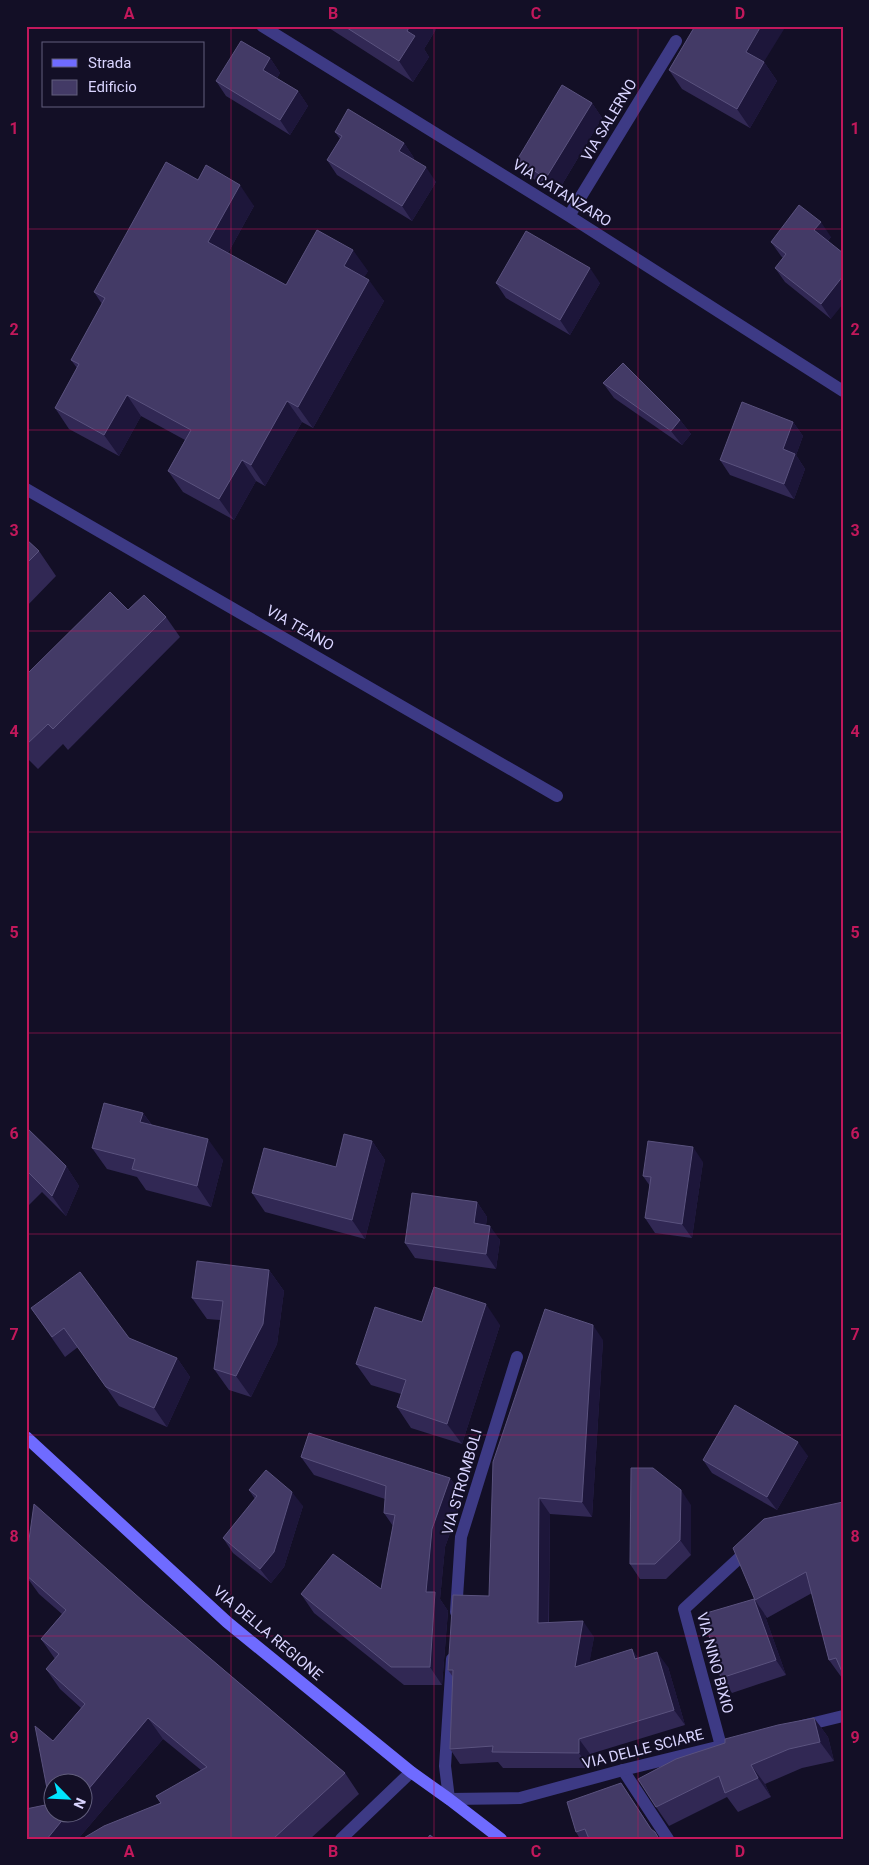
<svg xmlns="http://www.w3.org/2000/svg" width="869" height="1865" viewBox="0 0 869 1865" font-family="Roboto,sans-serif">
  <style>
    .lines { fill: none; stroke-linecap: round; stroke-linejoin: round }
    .minor { stroke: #3d3a85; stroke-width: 12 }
    .tertiary { stroke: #3d3a85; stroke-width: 12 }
    .secondary { stroke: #6f6bff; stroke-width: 12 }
    .wall { fill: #312854 }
    .shaded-wall { fill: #1d163a }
    .building { fill: #433a66; stroke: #5a527e }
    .grid { fill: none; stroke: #c2185b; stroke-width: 1; stroke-opacity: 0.55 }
    .labels { text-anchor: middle; stroke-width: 4; stroke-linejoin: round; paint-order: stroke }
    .street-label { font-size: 15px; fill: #d9d4ff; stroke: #130f26 }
    .neatline { fill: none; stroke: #c2185b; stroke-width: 2 }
    .grid-label { font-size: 16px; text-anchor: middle; font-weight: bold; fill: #c2185b }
  </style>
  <rect width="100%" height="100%" fill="#130f26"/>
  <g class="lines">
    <path class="minor" d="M262,26L569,216L843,391
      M569,216L676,41
      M26,489L557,796
      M456,1612L461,1537L517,1357
      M721,1746L684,1609L749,1549
      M623,1770L668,1839
      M449,1799L445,1766L452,1659
      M341,1839L411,1772"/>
    <path class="tertiary" d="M802,1726L843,1716
      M449,1799L520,1798L623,1770L717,1747"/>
    <path class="secondary" d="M26,1437L227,1622L411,1772L449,1799L501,1839"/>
  </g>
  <path class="wall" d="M326,26H438L424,49L429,57L413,82Z
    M270,58L280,73L277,78L298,91L308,106L290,135L226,96L216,81Z
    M764,62L777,81L750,128L682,89L669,70Z
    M592,103L602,118L557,193L527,175L517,160Z
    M335,132L404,143L414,158L413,159L436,182L412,221L337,175L327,160L340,139Z
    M198,180L254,206L228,253L286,285L368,271L364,277L384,301L313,428L302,422L265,486L256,481L234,520L183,492L168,471L185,440L141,416L119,456L69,429L55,408L77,368L71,360L102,304L94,292Z
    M831,237L828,241L831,319L785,282L775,268L783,258L781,256L771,242Z
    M496,283H600L570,335L506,298Z
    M603,383L680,420L691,434L682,445L614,398Z
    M793,422L803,436L796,455L805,469L794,499L730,475L720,460Z
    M26,539L39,551L56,576L26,607Z
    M128,610L166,617L180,637L68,750L63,744L38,769L26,757V675Z
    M143,1113L152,1125L223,1160L211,1207L146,1190L137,1177L107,1169L92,1148Z
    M26,1127L66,1166L79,1186L66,1216L42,1192L26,1208Z
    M372,1141L385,1160L365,1239L265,1212L252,1193L336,1167Z
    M703,1162L692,1238L655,1233L645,1218L650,1186L643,1176Z
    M477,1202L487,1217L486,1225L500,1240L496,1269L415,1258L405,1243Z
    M269,1270L284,1291L277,1344L251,1397L229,1390L214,1369L220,1320L207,1319L192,1298Z
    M31,1308L129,1338L177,1358L190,1377L167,1427L119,1406L78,1347L65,1357Z
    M500,1325L462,1444L411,1428L397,1407L401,1394L371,1385L356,1364Z
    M603,1340L592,1517L550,1514L549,1623L594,1637L589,1663L638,1658L668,1667L685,1725L590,1754V1768H503L498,1762L460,1764L450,1749L453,1677L448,1670L489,1596Z
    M808,1456L777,1510L712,1473L703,1460Z
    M301,1457L450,1478L463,1497L445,1547L440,1599L448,1611L442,1685H404L314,1613L301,1594L381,1589L393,1526L384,1513L385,1499L314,1475Z
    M249,1490L303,1506L284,1567L271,1583L233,1553L223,1538L255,1499Z
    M843,1502V1677L842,1678L829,1660L812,1593L767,1618L755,1600Z
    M691,1505V1555L666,1579H640L630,1564Z
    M26,1561L144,1602L345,1773L359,1794L310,1839H82L161,1803L201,1770L163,1739L78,1839H26L50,1804L53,1741L81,1708L60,1689L46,1669L55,1659L41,1639L62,1614L39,1594L26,1576Z
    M754,1599L764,1613L786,1675L732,1693L721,1678Z
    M814,1718L828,1737L834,1761L802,1768L765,1784L771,1797L738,1812L727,1797L669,1826L656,1807Z
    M631,1798L652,1830L655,1832L660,1839H580L576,1832Z"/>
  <path class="shaded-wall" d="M410,26H438L424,49L429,57L413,82L399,61L407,31Z
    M761,26H786L759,70L746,52Z
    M270,58L280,73L273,84L263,70Z
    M764,62L777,81L750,128L737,109Z
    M298,91L308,106L290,135L280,120Z
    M592,103L602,118L557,193L546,178Z
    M404,143L414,158L409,165L399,151Z
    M426,167L436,182L412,221L402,206Z
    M240,185L254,206L223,262L208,242Z
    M821,222L831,237L824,245L814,230Z
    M353,250L368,271L359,287L344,266Z
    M590,268L600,283L570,335L560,320Z
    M843,276V304L831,319L821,304Z
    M369,280L384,301L313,428L298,407Z
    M127,395L141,416L119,456L104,435Z
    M287,401L302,422L265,486L251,465Z
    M680,420L691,434L682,445L671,431Z
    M793,422L803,436L796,455L805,469L794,499L784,484L783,449Z
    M242,460L256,481L234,520L219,499Z
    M143,1113L157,1133L140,1122Z
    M208,1139L223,1160L211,1207L197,1186Z
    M372,1141L385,1160L365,1239L352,1220Z
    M693,1147L703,1162L692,1238L682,1224Z
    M66,1166L79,1186L66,1216L52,1196Z
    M477,1202L487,1217L484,1238L474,1223Z
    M490,1226L500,1240L496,1269L486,1254Z
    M269,1270L284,1291L277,1344L251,1397L236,1376Z
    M486,1304L500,1325L462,1444L447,1424Z
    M593,1325L603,1340L592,1517L582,1502Z
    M177,1358L190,1377L167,1427L154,1408Z
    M798,1442L808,1456L777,1510L767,1497Z
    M450,1478L463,1497L445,1547L440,1599L448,1611L442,1685L430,1667L426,1592L432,1529Z
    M681,1490L691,1505V1555L680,1540Z
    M292,1492L303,1506L284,1567L271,1583L260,1569Z
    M539,1498L550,1514L548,1638L538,1623Z
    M754,1599L764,1613L786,1675L776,1660Z
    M583,1621L594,1637L586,1683L575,1667Z
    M632,1649L643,1664L635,1659Z
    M657,1652L668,1667L685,1725L674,1710Z
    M148,1718L163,1739L78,1839H47L69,1812H82V1797Z
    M814,1718L828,1737L834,1761L820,1742Z
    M579,1739L590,1754V1768L579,1753Z
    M751,1765L765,1784L771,1797L758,1778Z"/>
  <path class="building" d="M344,26H410L407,31L415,36L399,61Z
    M695,26H761L746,52L764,62L737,109L669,70Z
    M241,41L270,58L263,70L298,91L280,120L216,81Z
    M562,85L592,103L546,178L517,160Z
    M348,109L404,143L399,151L426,167L402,206L327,160L342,136L335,132Z
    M166,162L198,180L206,165L240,185L208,242L286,285L317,230L353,250L344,266L369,280L298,407L287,401L251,465L242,460L219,499L168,471L191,430L127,395L104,435L55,408L79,364L71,360L105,298L94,292Z
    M799,205L821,222L814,230L843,253V276L821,304L775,268L786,254L771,242Z
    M526,231L590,268L560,320L496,283Z
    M623,363L680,420L671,431L603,383Z
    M742,402L793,422L783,449L795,454L784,484L720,460Z
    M26,539L39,551L26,564Z
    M110,592L128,610L144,595L166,617L53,729L48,724L26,745V675Z
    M104,1103L143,1113L140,1122L208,1139L197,1186L132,1169L135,1159L92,1148Z
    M26,1127L66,1166L52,1196L28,1172L26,1174Z
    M344,1134L372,1141L352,1220L252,1193L264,1148L336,1167Z
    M648,1141L693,1147L682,1224L645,1218L651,1177L643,1176Z
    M412,1193L477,1202L474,1223L490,1226L486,1254L405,1243Z
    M197,1261L269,1270L263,1324L236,1376L214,1369L223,1301L192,1298Z
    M80,1272L129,1338L177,1358L154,1408L106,1387L64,1328L52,1337L31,1308Z
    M434,1287L486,1304L447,1424L397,1407L406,1380L356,1364L375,1307L422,1322Z
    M545,1309L593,1325L582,1502L539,1498L538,1623L583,1621L575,1667L632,1649L635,1659L657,1652L674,1710L579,1739V1753L492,1752L493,1746L450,1749L453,1670H448L453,1595L489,1596L493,1462Z
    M735,1405L798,1442L767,1497L703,1460Z
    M309,1433L450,1478L432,1529L426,1592H435L430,1667H391L301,1594L333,1554L381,1589L395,1515L384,1513L386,1486L301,1457Z
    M631,1468H653L681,1490L680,1540L655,1564H630Z
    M266,1470L292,1492L274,1552L260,1569L223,1538L257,1496L249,1490Z
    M843,1502V1674L836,1658L829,1660L806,1572L755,1600L733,1548L764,1519Z
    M34,1504L144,1602L345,1773L273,1839H82L104,1826L161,1803L156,1796L207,1767L148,1718L82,1797V1782H52V1812H69L47,1839H26V1809L50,1804L35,1726L53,1741L85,1704L46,1669L59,1654L41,1639L66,1610L26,1575V1561Z
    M754,1599L776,1660L721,1678L703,1614Z
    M814,1718L820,1742L789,1749L751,1765L758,1778L725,1793L719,1776L656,1807L638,1779L676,1759L725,1743V1739L778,1725Z
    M621,1783L651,1829L655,1832L659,1839H589L585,1829L576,1832L567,1802Z
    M430,1835L435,1839H427Z"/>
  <path class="grid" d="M231,26V1839M434,26V1839M638,26V1839M26,229H843M26,430H843M26,631H843M26,832H843M26,1033H843M26,1234H843M26,1435H843M26,1636H843"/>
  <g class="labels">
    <g class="street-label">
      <text transform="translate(609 120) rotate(-59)" y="5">VIA SALERNO</text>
      <text transform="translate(562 193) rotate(32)" y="5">VIA CATANZARO</text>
      <text transform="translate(300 628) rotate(30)" y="5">VIA TEANO</text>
      <text transform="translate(462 1482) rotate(-74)" y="5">VIA STROMBOLI</text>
      <text transform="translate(268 1633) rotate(40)" y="5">VIA DELLA REGIONE</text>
      <text transform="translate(715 1663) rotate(75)" y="5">VIA NINO BIXIO</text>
      <text transform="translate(643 1749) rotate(-14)" y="5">VIA DELLE SCIARE</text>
    </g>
  </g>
  <rect width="869" height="1865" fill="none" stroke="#130f26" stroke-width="55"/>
  <rect x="42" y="42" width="162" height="65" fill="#130f26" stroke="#625e7d"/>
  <rect x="52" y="59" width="25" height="8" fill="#6f6bff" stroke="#625e7d"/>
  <text x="88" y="68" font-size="15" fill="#d9d4ff">Strada</text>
  <rect x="52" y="80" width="25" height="15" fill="#433a66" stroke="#625e7d"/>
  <text x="88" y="92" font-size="15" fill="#d9d4ff">Edificio</text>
  <g transform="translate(68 1798) rotate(114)"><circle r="24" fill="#130f26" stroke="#625e7d"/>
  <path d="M0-4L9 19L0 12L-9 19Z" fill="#00e5ff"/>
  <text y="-8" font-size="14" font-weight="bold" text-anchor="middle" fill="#d9d4ff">N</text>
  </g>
  <rect x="28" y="28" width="814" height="1810" class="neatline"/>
  <g class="grid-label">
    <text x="129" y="19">A</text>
    <text x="333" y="19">B</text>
    <text x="536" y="19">C</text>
    <text x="740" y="19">D</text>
    <text x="14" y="134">1</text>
    <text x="855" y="134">1</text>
    <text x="14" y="335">2</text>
    <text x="855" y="335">2</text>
    <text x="14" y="536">3</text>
    <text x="855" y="536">3</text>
    <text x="14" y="737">4</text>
    <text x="855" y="737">4</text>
    <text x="14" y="938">5</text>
    <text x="855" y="938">5</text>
    <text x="14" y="1139">6</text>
    <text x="855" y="1139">6</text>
    <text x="14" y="1340">7</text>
    <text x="855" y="1340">7</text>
    <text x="14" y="1542">8</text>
    <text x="855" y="1542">8</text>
    <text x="14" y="1743">9</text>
    <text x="855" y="1743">9</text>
    <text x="129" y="1857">A</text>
    <text x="333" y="1857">B</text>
    <text x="536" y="1857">C</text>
    <text x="740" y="1857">D</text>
  </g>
</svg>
